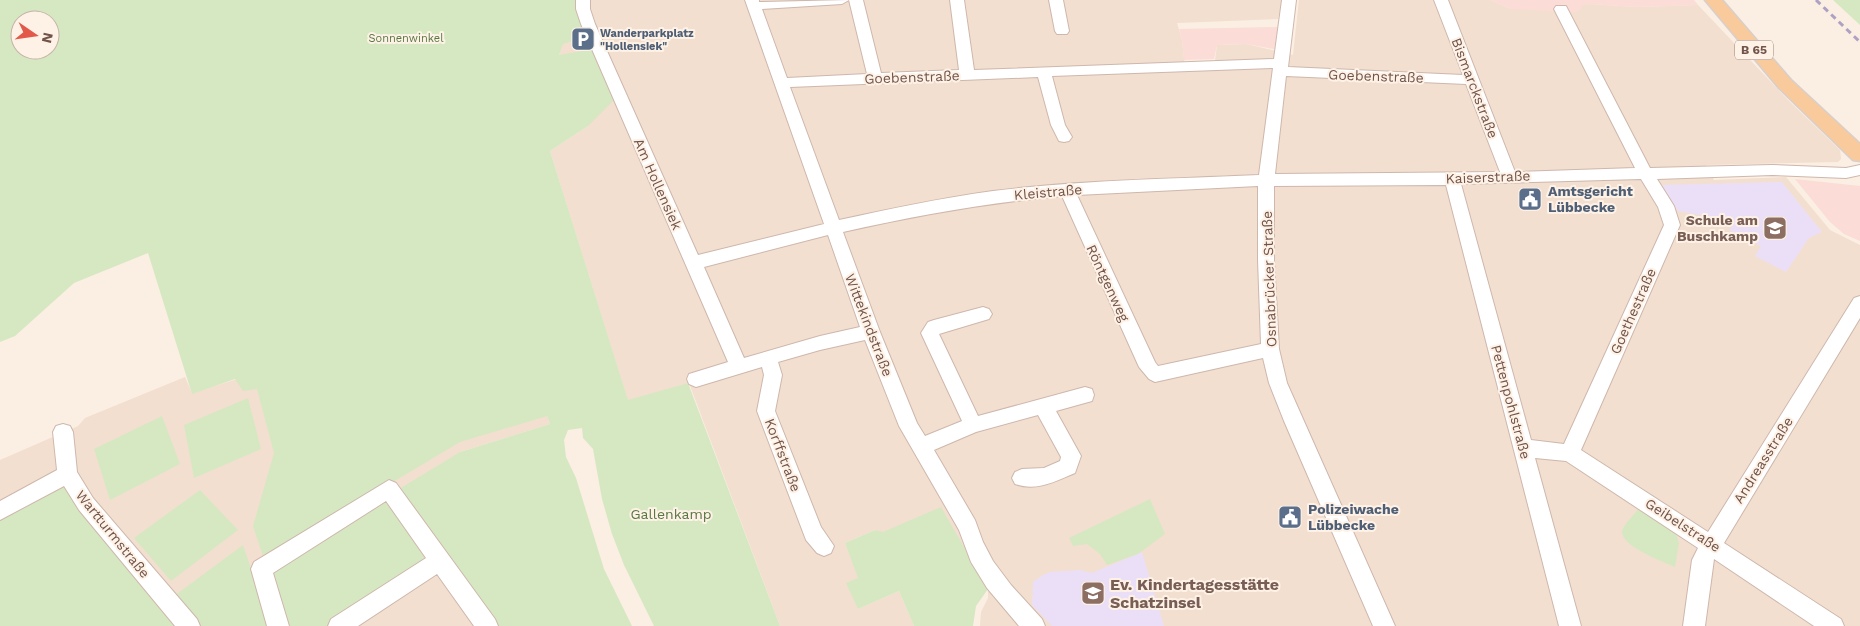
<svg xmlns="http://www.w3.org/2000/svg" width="1860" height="626" viewBox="0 0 1860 626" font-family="'Work Sans',sans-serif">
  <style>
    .residential { fill: #f2dfd0 }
    .commercial { fill: #fbdcd6 }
    .education { fill: #ebdff7 }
    .green { fill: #d6e8c1; fill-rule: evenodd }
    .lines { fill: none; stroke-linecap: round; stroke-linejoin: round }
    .minor-casing { stroke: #ceb7ac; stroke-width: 2 }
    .major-casing { stroke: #d8cfcc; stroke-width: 3 }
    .minor { fill: #fff; fill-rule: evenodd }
    .major { fill: #f8ca9c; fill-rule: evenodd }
    .rail { stroke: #afa1c3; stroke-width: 3; stroke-dasharray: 6 4.5; stroke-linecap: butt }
    .labels { text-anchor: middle; stroke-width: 4; stroke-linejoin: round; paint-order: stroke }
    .far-service-label { font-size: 11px; font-weight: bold; fill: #4e5e75; stroke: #fef2e7; text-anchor: start }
    .far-park-label { font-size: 11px; fill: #587842; stroke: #fef2e7 }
    .shield { fill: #fef2e7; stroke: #9c8378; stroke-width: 1 }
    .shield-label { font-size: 12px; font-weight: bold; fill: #725349 }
    .street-label { font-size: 14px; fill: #725349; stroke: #fef2e7 }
    .service-label { font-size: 14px; font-weight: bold; fill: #4e5e75; stroke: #fef2e7; text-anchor: start }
    .education-label { font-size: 14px; font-weight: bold; fill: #785e54; stroke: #fef2e7; text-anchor: end }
    .park-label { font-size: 14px; fill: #587842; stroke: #fef2e7 }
    .near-education-label { font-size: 16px; font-weight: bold; fill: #785e54; stroke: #fef2e7; text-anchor: start }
  </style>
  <rect width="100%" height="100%" fill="#fbeee2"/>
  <path class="residential" d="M577,0H1282L1278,19L1177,23L1182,40L1185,68H1214L1217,45L1246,44L1293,55L1299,0H1490L1511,9L1589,4L1637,7L1698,5L1789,101L1840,150L1841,159L1838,162L1706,165L1714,180L1786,177L1830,230L1860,245V626H980L981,612L988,598V589L875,530L845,543L859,578L858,609L899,591L914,626H780L689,383L628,401L550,151L588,126L559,55Z
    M505,297L550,424L460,452L496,626H0V460L78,426L85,418L185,377L192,393Z"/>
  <path class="commercial" d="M1490,0H1694L1698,5L1637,7L1589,4L1582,5L1581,9L1576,12H1566L1511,9Z
    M1278,27L1274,49L1246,44L1217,45L1214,59L1184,60L1182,40L1179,29Z
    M1795,179L1860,186V241L1844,234L1830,222Z"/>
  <path class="education" d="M1782,182L1822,232L1809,238L1786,272L1755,256L1761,246L1729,230L1732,227L1727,220L1678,211L1662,185Z
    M1142,552L1164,626H1052L1032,605L1033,582L1043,575L1050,572L1080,570L1092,573Z"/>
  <path class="green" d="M0,0H577L588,36L563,44L559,55L594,49L616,98L588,126L550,151L628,400L688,383L780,626H654L624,565L612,534L602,499L593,449L583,438L582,428L568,430L564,440L566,457L576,478L604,569L632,626H496L396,491L460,452L550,424L547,416L460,442L264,559L253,526L274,453L257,389L243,391L235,379L192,394L148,253L74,283L15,336L0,342ZM20,20H50V50H20Z
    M1833,0H1860V25Z
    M248,398L261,449L194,478L184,425Z
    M162,416L180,464L110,500L94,449Z
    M64,484L179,626H0V515Z
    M200,490L238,530L171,581L134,538Z
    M386,498L431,561L330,626H289L269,570Z
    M1150,499L1165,534L1138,554L1107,565L1100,554L1087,544L1073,546L1069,538Z
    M941,507L988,589L976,606L973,626H914L899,591L858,609L846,583L858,578L845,543L875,530L883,532Z
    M1638,509L1676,534L1679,543L1675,567C1664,562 1620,546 1622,531C1624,524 1634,515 1638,509Z
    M243,545L264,607L268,626H192L170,599Z"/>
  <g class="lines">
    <g class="minor-casing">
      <path id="minor" d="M576,0H590V9L595,24L698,255L824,224L745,0H759V2L849,0L842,4L762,9L787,78L867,74L849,0H863L881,73L959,70L950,0H964L974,70L1274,59L1282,0H1296L1288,67L1463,75L1434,0H1448L1515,172L1635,168L1554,9L1556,6H1566L1650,168L1772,165L1846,168L1860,165V175L1846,178L1772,175L1657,179L1674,206L1680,225L1581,450L1708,532L1854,298L1860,296V318L1724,543L1841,619L1844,626H1814L1714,559L1705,626H1683L1692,560L1698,548L1566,461L1535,458L1581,626H1559L1446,185L1274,186V260L1279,349L1287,383L1395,626H1373L1284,421L1269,383L1263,358L1155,382L1149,379L1139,367L1062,196C986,203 918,215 843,232L880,332L917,423L925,436L962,421L921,333L928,322L934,320L983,307L989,309L992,314L989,319L939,334L978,416L1085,387L1092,389L1094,395L1092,401L1056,411L1081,456L1075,473C1056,481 1036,492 1015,484L1012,478L1015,472L1022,469L1044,468L1060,461L1061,457L1038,415L976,432L934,450L975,520L983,542L993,561L1011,585L1042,619L1045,626H1019L987,588L971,562L959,530L899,426L865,340L820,350L778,362L782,375L775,411L821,527L834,546L831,553L824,556L817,553L806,540L757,411L764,375L762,367L696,387L689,384L687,379L689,374L728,362L581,24L576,9ZM1273,68L1259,175C1170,179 1081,180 993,191C941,198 890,209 839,220L790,87L1038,77L1051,125L1059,141L1064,142L1069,141L1072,137L1065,125L1052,76ZM1286,76L1466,84L1500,172L1275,174ZM1641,179L1658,207L1664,225L1564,444L1531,440L1461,184ZM1258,186V260L1261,344L1158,366L1155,362L1077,195ZM828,235L860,327L820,336L744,358L704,267Z
        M1049,0H1063L1069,31L1067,34H1057L1055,31Z
        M63,424L70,426L73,432L77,472L93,498L197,619L200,626H175L79,510L64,486L0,520V501L57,470L53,432L56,426Z
        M389,480L396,483L495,619L498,626H474L437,574L358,626H328L331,619L426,558L386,501L273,573L289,626H267L251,569L254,562Z"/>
    </g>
    <g class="major-casing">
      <path id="major" d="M1705,0H1722L1791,80L1860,144V161L1853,160L1779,88Z"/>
    </g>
    <use href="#minor" class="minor"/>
    <use href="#major" class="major"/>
    <path class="rail" d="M1816,0L1860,42"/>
  </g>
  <defs>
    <g id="parking-square" transform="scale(1.25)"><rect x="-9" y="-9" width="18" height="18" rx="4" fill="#5c6f8a" stroke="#fef2e7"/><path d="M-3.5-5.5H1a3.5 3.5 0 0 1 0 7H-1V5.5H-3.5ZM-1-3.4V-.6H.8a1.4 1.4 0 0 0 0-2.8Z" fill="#fff"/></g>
    <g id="civic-square" transform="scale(1.25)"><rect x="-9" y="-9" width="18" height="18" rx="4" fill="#5c6f8a" stroke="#fef2e7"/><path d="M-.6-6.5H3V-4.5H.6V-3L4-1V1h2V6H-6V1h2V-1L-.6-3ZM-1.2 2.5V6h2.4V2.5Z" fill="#fff"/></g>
    <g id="school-square" transform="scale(1.25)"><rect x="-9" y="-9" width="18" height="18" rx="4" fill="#8d6e63" stroke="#fef2e7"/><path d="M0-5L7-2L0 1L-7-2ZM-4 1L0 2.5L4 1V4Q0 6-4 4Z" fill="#fff"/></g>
  </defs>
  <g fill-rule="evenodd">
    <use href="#parking-square" x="583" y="39"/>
    <use href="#civic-square" x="1530" y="199"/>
    <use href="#school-square" x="1775" y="228"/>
    <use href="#civic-square" x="1290" y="517"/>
    <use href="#school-square" x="1093" y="593"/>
  </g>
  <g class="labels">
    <g class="far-service-label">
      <text x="600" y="37">Wanderparkplatz<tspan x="600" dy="13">"Hollensiek"</tspan></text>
    </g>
    <g class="far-park-label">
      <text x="406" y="42">Sonnenwinkel</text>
    </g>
    <rect class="shield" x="1735" y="40.5" width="38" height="19" rx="4"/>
    <g class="shield-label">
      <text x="1754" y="54">B 65</text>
    </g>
    <g class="street-label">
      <text transform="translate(1376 76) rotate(2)" y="5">Goebenstraße</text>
      <text transform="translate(912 77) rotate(-2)" y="5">Goebenstraße</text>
      <text transform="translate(1475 88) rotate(69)" y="5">Bismarckstraße</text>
      <text transform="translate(1488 177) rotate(-2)" y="5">Kaiserstraße</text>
      <text transform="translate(658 184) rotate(66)" y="5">Am Hollensiek</text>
      <text transform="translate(1048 192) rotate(-5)" y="5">Kleistraße</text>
      <text transform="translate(1269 279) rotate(-92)" y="5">Osnabrücker Straße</text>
      <text transform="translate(1108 283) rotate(65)" y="5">Röntgenweg</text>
      <text transform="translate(1633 311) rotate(-66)" y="5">Goethestraße</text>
      <text transform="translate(869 325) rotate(69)" y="5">Wittekindstraße</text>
      <text transform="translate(1511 402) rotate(75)" y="5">Pettenpohlstraße</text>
      <text transform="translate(783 455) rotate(69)" y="5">Korffstraße</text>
      <text transform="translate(1763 460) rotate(-58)" y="5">Andreasstraße</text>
      <text transform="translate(1683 525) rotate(33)" y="5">Geibelstraße</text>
      <text transform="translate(113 534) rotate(51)" y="5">Wartturmstraße</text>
    </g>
    <g class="service-label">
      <text x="1548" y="196">Amtsgericht<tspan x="1548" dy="16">Lübbecke</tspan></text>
      <text x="1308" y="514">Polizeiwache<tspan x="1308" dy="16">Lübbecke</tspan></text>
    </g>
    <g class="education-label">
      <text x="1758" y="225">Schule am<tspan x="1758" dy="16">Buschkamp</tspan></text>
    </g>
    <g class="park-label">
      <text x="671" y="519">Gallenkamp</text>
    </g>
    <g class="near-education-label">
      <text x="1110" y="590">Ev. Kindertagesstätte<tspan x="1110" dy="18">Schatzinsel</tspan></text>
    </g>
  </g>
  <g transform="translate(35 35) rotate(103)"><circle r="24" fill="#fef2e7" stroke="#c6b2a8"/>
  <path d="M0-4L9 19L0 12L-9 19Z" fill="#e2594a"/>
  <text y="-8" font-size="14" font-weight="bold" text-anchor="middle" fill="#725349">N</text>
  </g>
</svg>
